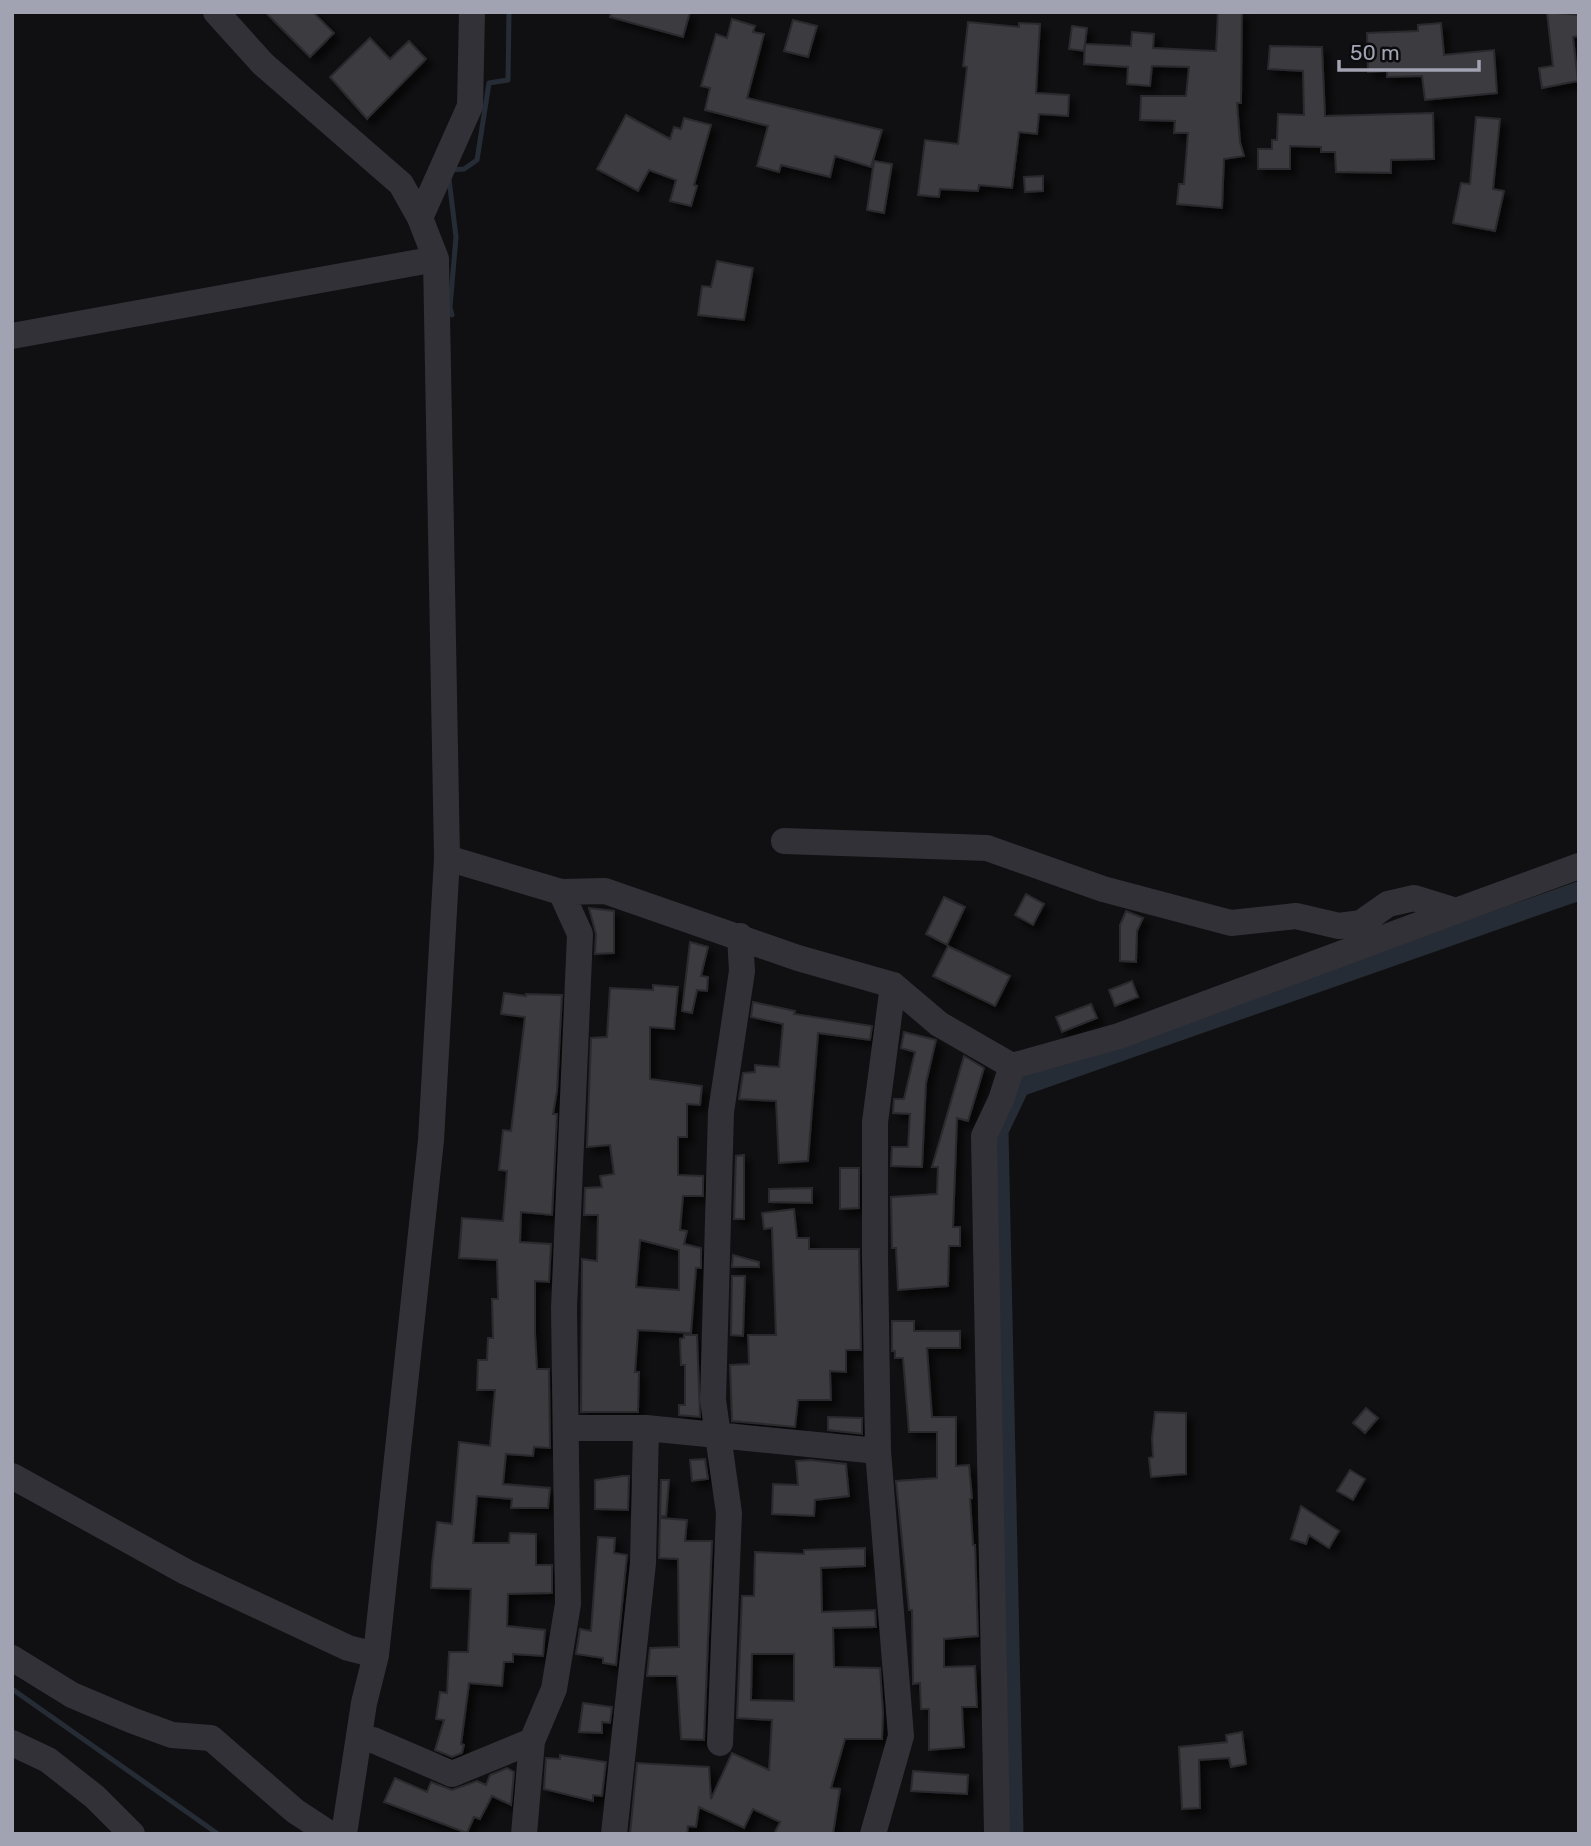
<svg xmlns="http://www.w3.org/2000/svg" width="1591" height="1846" viewBox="0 0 1591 1846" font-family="Rubik,sans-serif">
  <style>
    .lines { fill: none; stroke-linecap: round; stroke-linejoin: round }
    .stream { stroke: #262c35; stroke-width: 5 }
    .canal { stroke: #262c35; stroke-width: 19 }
    .building { fill: #3a3a3f; stroke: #2b2a2e; stroke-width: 2; fill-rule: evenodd; filter: url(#shadow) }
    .minor { stroke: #313137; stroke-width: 26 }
  </style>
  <defs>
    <filter id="shadow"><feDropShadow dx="6" dy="6" stdDeviation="3.5" flood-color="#0009"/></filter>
  </defs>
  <rect width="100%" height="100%" fill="#101012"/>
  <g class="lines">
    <path class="stream" d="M450,170L464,169L477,160L489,83L508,80L509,12
      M449,179L456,237L450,307L452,315
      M12,1689L218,1834"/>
    <path class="canal" d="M1014,1834L999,1131L1020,1087L1579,891"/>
  </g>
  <path class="building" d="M265,12H313L334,33L310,57Z
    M611,12H690L683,37L610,17Z
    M1218,12H1242L1241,103H1237L1240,142L1244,156L1224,159L1222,208L1177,204L1179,184H1184L1188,133H1174L1175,121L1140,120L1141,96H1186L1189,67L1152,66L1150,86L1127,84L1128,67L1084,64L1085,44L1131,46L1132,32L1154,34L1153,48L1216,51Z
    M1547,12L1579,15V36L1573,37L1578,81L1542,88L1539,68L1553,66Z
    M732,19L755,26L753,32L764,34L747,98L882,130L871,167L835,156L830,177L781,165L779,172L757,166L768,126L705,110L710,88L701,86L716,34L727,38Z
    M793,20L817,26L808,57L784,51Z
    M968,22L1019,27V23L1040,24L1036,93L1069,95L1068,116L1039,114L1037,134L1019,132L1012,188L979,185L978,191L940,189L939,197L918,195L925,140L958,144L967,67L963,66Z
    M1441,23L1444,55L1494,50L1497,93L1425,100L1422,76L1387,77V71L1368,72L1367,33L1418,31V25Z
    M1072,26L1087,28L1084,51L1069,49Z
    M370,38L390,59L409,41L426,59L367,119L330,77Z
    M1270,46L1322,47L1325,116L1433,113L1434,159L1391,160V173L1336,172L1335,152H1321V147L1290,146V169H1258V149H1272V140H1277L1278,114L1304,115L1303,71L1268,69Z
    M626,115L670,139L674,127L681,129L684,118L711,125L694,185L697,186L691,206L670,201L676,180L649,170L638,191L597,169Z
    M1476,117L1500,119L1493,189L1504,191L1495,231L1453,223L1461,183L1470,184Z
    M874,161L892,164L884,213L867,210Z
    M1043,176V191L1025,192L1024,177Z
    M717,261L753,268L744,320L698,315L702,286L711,287Z
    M1026,894L1044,904L1033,925L1015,915Z
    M944,897L965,907L947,945L926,934Z
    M589,908L614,911V953L595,954L596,934Z
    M1126,911L1143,918L1137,931L1136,962L1120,961V925Z
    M690,942L708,947L701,976L708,977L707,991L697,990L692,1013L682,1011Z
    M948,946L1010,976L995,1006L933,976Z
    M1132,981L1138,997L1115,1006L1109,990Z
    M653,985L678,987L674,1029L650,1027V1079L702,1086L700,1105L687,1104V1137H678V1175L703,1176V1196H683L680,1230L687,1231L684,1244L701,1248V1268H696L691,1333L638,1330L635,1372H639L638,1412H581L582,1259L597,1261L598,1215H584L585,1188L602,1187L600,1176L614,1174L610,1145L587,1147L591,1038L607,1037L610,988L653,990ZM640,1240L679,1250V1290L636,1287Z
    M504,993L526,996V994L562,995L557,1091L553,1114H557L552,1215L521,1212L520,1242L551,1244L549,1282L535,1281V1333L537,1369H549L550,1448L534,1447L533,1456L506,1454L503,1484L550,1488L548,1508H511L512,1499L477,1496L473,1543H509L510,1533L536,1534V1565H552V1593L508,1594L507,1626L545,1630L543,1656L513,1654V1662H504L502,1686L469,1683L461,1744L464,1745L462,1753L452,1757L435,1750L444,1720L436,1719L440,1692L447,1693L449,1652H468L471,1589L431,1588L432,1564L437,1522L452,1524L459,1442L490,1446L495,1390H477L478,1360H487L488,1338H493L492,1299H498L497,1260L459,1258L462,1218L503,1221L507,1171L499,1170L503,1130L511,1131L525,1017L501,1014Z
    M753,1002L795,1011L794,1014L872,1026L870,1040L818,1033L808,1161L779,1163L776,1101L739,1099L743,1073L755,1072V1065L779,1067L783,1024L751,1017Z
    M1091,1004L1097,1018L1062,1032L1056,1017Z
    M904,1032L936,1040L926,1083L922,1167L891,1166L892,1147H908L910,1114L893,1113L894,1099H904L915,1052L901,1048Z
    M964,1056L984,1068L968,1121L957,1118L953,1227H960V1246H949L948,1286L898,1290L896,1248H892L891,1197L937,1194L938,1167H932Z
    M744,1155V1219H734L736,1156Z
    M840,1168H859V1208L840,1209Z
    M812,1188V1203L769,1202V1189Z
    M794,1209L797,1238H809V1249H859L861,1350H846V1372L830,1371L831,1400H798L795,1427L732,1421L730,1365L749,1364L748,1335H776L772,1228L764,1229L762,1213Z
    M733,1255L759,1262V1267H732Z
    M732,1276H745L743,1336L731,1335Z
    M892,1321H914V1331H960V1348H927L932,1417H956V1466L969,1465L972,1498L970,1499L973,1545H975L978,1636L944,1639V1667L975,1666L977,1707H962L964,1747L929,1750V1709H921L920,1683L913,1684L912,1610H909L896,1481L937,1478V1432H909L903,1358H895V1351H892Z
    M684,1335H697L700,1417L679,1415V1405H685V1365H681L680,1339L684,1338Z
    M1366,1408L1378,1418L1365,1433L1353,1423Z
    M1155,1412L1186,1413V1474L1151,1477L1149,1458L1153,1457L1152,1438Z
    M828,1417L862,1418V1434L828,1430Z
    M705,1459L708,1479L692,1481L690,1460Z
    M810,1460L846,1464L849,1496L815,1500L814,1516L772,1514L773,1484L798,1485L796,1461Z
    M1350,1470L1365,1479L1353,1500L1337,1491Z
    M623,1476H629L628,1510L595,1509V1480Z
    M661,1480H669L666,1516H660Z
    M1301,1506L1339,1531L1329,1548L1309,1535L1306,1544L1291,1539Z
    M660,1518L687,1520L685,1541H712L704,1740L681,1739L677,1676H647L650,1648L679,1647L678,1559L659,1558Z
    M598,1537L615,1538L614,1553L627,1555L616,1665L603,1663V1658L576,1654L580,1629L591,1631Z
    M865,1548V1566L821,1568L822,1612L875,1610L876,1627L833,1628L834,1667L880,1668L883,1713L882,1739H845L831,1788L840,1789L833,1834H774L780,1822L753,1809L744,1828L699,1807L696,1827L688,1826L687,1834H630L637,1763L709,1767L711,1799L732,1753L769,1770L772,1720L737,1718L742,1596H754L755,1552L804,1554V1550ZM752,1654H794V1701L751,1700Z
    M583,1703L612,1707L610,1723L602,1722V1733L579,1732Z
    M1242,1732L1246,1764L1231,1767L1229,1758L1199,1760L1200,1808L1182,1809L1179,1747L1227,1742L1226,1735Z
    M560,1755L606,1762L602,1796L593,1795V1801L544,1789L546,1758L560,1759Z
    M507,1768L514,1772L511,1805L492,1796L480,1819L474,1817L467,1833L384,1802L395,1778L427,1792L431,1782L452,1790L477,1781L486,1785L490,1775Z
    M913,1771L968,1775L967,1794L911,1791Z"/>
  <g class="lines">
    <path class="minor" d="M216,12L263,64L401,184L420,218L436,259L447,858L431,1140L376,1655L364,1703L344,1834
      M420,218L470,106L472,12
      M12,336L436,259
      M784,841L987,848L1103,889L1231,923L1296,916L1339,926L1361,923L1388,904L1414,898L1456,911L1579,866
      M447,858L561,892L605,891L798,958L893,985L939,1024L1012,1066L1119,1036L1456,911
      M566,1428H646L878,1451
      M12,1476L186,1572L348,1648L376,1655
      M12,1658L72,1695L131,1720L172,1735L211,1738L295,1811L330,1834
      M359,1741L373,1740L452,1774L532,1741
      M12,1743L48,1760L95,1797L132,1834
      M720,1743L729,1513L713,1400L721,1112L742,971L740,936
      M524,1834L532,1741L554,1689L568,1604L564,1308L580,934L561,892
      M614,1834L643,1563L646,1428
      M873,1834L901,1736L878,1451L875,1258V1122L893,985
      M997,1834L984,1136L1001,1100L1012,1066"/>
  </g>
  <rect width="1591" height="1846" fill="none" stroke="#a1a3b3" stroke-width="28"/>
  <path d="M1339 60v10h140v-10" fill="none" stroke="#a1a3b3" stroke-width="3.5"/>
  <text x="1350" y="60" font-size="21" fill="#a1a3b3" stroke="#0b0b0d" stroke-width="5" paint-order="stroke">50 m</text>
</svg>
